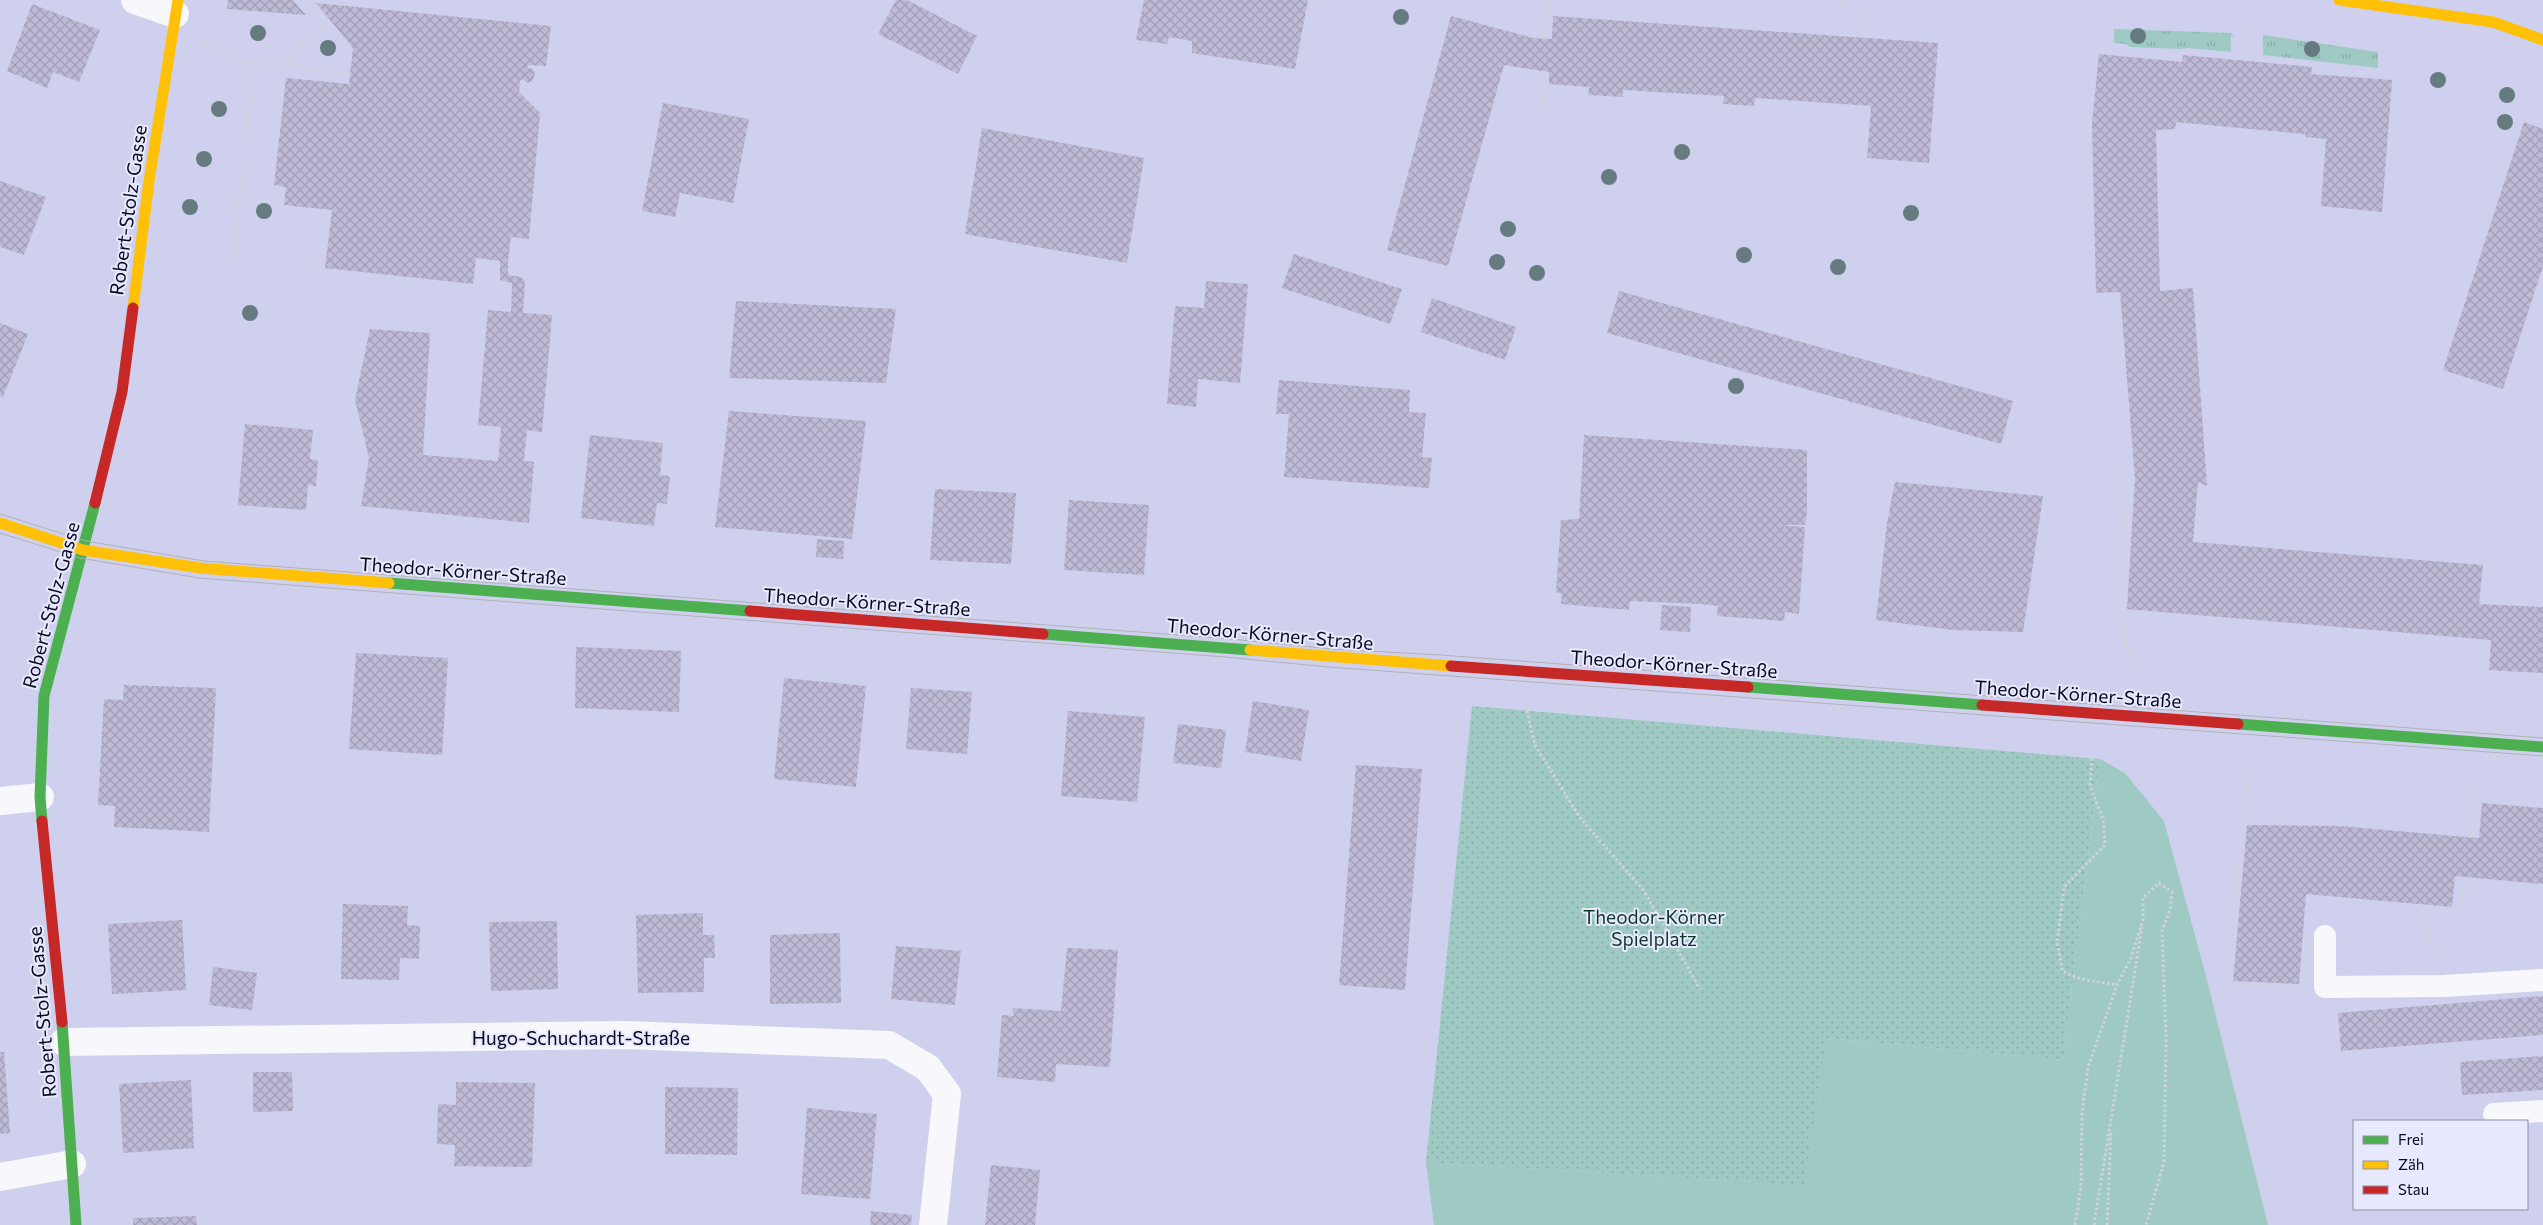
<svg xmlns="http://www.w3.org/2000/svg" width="2543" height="1225" viewBox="0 0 2543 1225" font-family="Commissioner,sans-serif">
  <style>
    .grass { fill: url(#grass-tufts) }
    .park { fill: url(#park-dots) }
    .pitch { fill: #9ecac3 }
    .building { fill: url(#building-cross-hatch) }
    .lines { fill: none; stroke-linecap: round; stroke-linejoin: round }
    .path { stroke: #d2d2da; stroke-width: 3; stroke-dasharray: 2.5 2.5; stroke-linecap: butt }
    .lane { stroke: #f8f8fc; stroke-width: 22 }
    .street { stroke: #f8f8fc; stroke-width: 28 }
    .fast { stroke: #4caf50; stroke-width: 11 }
    .slow { stroke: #ffc107; stroke-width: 11 }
    .jam { stroke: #c62828; stroke-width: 11 }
    .tram { stroke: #b1b1b8; stroke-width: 1 }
    .tree { fill: #657b80 }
    .labels { text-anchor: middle; stroke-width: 4; stroke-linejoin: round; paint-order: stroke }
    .street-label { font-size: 19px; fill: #09081e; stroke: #e7e9fe }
    .park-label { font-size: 19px; fill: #0f3626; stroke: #e7e9fe }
  </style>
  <defs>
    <pattern id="grass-tufts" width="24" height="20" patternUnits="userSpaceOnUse" patternTransform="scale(1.25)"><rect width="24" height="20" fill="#9ecac3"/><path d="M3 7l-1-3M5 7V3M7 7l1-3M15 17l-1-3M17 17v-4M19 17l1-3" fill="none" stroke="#87aca7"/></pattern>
    <pattern id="park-dots" width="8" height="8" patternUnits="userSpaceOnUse" patternTransform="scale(1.25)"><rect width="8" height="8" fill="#9ecac3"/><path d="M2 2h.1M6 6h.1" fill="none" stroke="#87aca7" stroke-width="1.8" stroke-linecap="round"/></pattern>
    <pattern id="building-cross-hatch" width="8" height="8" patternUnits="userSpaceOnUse" patternTransform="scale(1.25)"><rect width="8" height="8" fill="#beb9d4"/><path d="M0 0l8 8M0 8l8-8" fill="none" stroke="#a29eb6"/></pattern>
  </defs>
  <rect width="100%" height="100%" fill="#cfd0ed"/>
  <path class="grass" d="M2114,29L2231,33L2234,36H2231V52L2188,48L2181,49L2129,47L2127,44L2114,43Z
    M2263,35L2378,52V68L2263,55Z"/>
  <path class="park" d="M1472,706L2100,759L2063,1060L1826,1038L1816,1186L1426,1162Z"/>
  <path class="pitch" d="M2100,759L2125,773L2164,821L2207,980L2268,1225H1434L1426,1162L1804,1185L1826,1038L2063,1060Z"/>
  <path class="building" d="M228,0H293L306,15L227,9Z
    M896,0H907L977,36L958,74L878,34Z
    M1144,0H1308L1295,69L1192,53V41L1169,37L1167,44L1136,40Z
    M316,3L551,26L546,66L528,65L527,68L533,69L535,73L533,80L528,83L522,79L520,81L519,92L540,113L529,239L511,237L508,262V275L521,277L525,281L523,313L552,315L542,432L527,430L524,461L534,462L529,523L361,506L369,458L355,400L370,329L430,333L423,455L498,461L501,427L478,425L488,310L511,312L512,283L500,280V261L476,258L473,284L325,268L332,210L284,205L286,187L274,185L286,78L349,84L353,48Z
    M32,4L100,30L79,82L53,72L47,88L7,71Z
    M1451,16L1533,38L1552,39L1553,16L1938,43L1929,163L1867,158L1871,106L1755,98L1754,106L1723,104L1724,96L1623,90V97L1588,95L1589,87L1549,84V72L1504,65L1448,266L1387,250Z
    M2099,54L2182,62L2183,55L2312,67L2311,74L2392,80L2382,212L2321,206L2326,139L2306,137L2305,134L2176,122L2175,129L2156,130L2160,291L2193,288L2207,486L2198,482L2193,542L2483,565L2479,604L2543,607V673L2489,670L2491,640L2127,609L2135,478L2120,292L2096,293L2092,123Z
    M663,103L749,119L733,203L680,193L675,217L642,211Z
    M2524,122L2543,129V266L2503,389L2443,370Z
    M982,128L1144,158L1127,263L965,234Z
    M0,181L46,197L24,255L0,247Z
    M1294,254L1402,289L1390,324L1282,288Z
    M1206,281L1248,284L1240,383L1198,379L1196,407L1167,404L1175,306L1204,308Z
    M1619,291L2013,401L2001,444L1607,333Z
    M1432,298L1516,327L1505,360L1421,332Z
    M736,301L896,309L886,383L729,378Z
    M0,323L28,334L3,397L0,396Z
    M1279,380L1410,390L1409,412L1426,413L1422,457L1432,458L1429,488L1284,477L1289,414H1276Z
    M729,411L866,421L852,539L715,527Z
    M245,424L313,430L310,459L318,460L316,486L308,485L306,510L238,505Z
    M590,435L663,443L660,475L670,476L667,504L657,503L654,526L581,518Z
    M1584,435L1807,450V512L1805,525H1779L1805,527L1799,614L1785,612L1784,621L1717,616L1718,606L1701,604L1630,601L1629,610L1561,604L1562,594L1556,592L1561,520L1579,519Z
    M1895,482L2043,496L2023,632L1953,630L1876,620L1887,523Z
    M935,489L1016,493L1011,564L930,560Z
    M1069,500L1149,505L1144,575L1064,570Z
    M817,539L844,541L843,559L816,557Z
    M1662,605L1691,607L1690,632L1660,630Z
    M576,647L681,651L679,712L575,708Z
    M356,653L448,658L442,755L349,749Z
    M784,678L866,686L856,787L774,779Z
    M124,685L216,688L209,832L114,827L115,806L98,805L104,699L123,700Z
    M911,688L972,692L967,754L906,749Z
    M1253,701L1309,710L1301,761L1245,752Z
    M1068,711L1145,717L1137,802L1061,796Z
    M1178,724L1226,730L1221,768L1173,763Z
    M1356,765L1422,769L1405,990L1339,985Z
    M2482,803L2543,808V884L2455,876L2452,907L2306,894L2299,984L2233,981L2247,825L2339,826L2479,838Z
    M343,904L408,906L407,925L420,926L419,959L400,958L399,980L341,979Z
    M703,913V935H714L715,958H704V992L638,993L636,915Z
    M182,920L186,990L112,994L108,924Z
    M557,921L558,989L491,991L489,922Z
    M840,933L841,1003L770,1004V935Z
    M896,946L961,951L955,1005L891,999Z
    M1067,948L1118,950L1110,1067L1056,1064L1055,1082L997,1077L1002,1015L1014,1016L1012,1008L1061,1011Z
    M213,967L257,973L252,1010L209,1005Z
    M2543,996V1035L2341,1051L2338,1013Z
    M0,1052H4L10,1133L0,1134Z
    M2543,1056V1090L2462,1095L2460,1062Z
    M253,1072H292L293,1111L253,1112Z
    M191,1080L194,1148L123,1153L119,1084Z
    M456,1082L535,1083L532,1167L454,1166L455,1145L437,1144L438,1104L456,1105Z
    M665,1087L738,1088L737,1155L665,1154Z
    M807,1108L877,1114L870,1199L801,1194Z
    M991,1165L1040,1170L1035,1225H985Z
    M871,1211L912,1215L911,1225H870Z
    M196,1216L197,1225H133V1218Z"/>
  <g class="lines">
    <path class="path" d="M1314,0L1326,5
      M1843,0V5
      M1866,38L1868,6
      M1542,39L1552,0
      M206,45L249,62L282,64L350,75
      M2250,61L2251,29
      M283,63L326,24L304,0
      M1539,71L1538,77L1546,107
      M234,263L250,92L249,62
      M302,272L328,244
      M2114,464L2128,486L2120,612L2133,672
      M1528,706L1527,711L1535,745L1580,818L1644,891L1700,989
      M2092,758L2090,786L2103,819L2105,845L2064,887L2057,943L2063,972L2081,979L2117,985
      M2249,769L2227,984L2291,987
      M2470,838L2476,785
      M2419,904L2434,952
      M2420,910L2459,911L2466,877
      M2075,1225L2081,1186L2082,1113L2088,1067L2117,985L2131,958L2143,920V898L2159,883L2172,892L2170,910L2162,931L2166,1040L2164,1162L2146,1225
      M2094,1225L2142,927
      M2107,1225L2111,1131"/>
    <path class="lane" d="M2325,936V987L2444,986L2543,980
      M2494,1114L2543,1111"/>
    <path class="street" d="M135,0L175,14
      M0,801L40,797
      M64,1042L625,1035L889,1045L928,1068L947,1094L933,1225
      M0,1177L72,1164"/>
    <path class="fast" d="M389,583L750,611
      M1043,634L1250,650
      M1748,687L1982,705
      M2238,724L2543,747
      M42,821L40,797L44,696L95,503
      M62,1022L76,1225"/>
    <path class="slow" d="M2339,0L2493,22L2543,40
      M133,308L149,181L178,0
      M0,523L83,550L200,568L389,583
      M1250,650L1451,666"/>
    <path class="jam" d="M95,503L122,392L133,308
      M750,611L1043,634
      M1451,666L1748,687
      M1982,705L2238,724
      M42,821L62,1022"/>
    <path class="tram" d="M0,514L86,541L204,561L1231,639L1332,649L1441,655L2543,738
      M0,533L80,558L199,578L1225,657L1328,667L2543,756"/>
  </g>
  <g class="tree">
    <circle cx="1401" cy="17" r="8"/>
    <circle cx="258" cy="33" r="8"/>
    <circle cx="2138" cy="36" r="8"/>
    <circle cx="328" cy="48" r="8"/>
    <circle cx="2312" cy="49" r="8"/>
    <circle cx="2438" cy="80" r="8"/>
    <circle cx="2507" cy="95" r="8"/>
    <circle cx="219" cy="109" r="8"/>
    <circle cx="2505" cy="122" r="8"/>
    <circle cx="1682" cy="152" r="8"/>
    <circle cx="204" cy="159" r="8"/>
    <circle cx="1609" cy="177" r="8"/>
    <circle cx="190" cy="207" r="8"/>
    <circle cx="264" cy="211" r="8"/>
    <circle cx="1911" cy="213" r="8"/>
    <circle cx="1508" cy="229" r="8"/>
    <circle cx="1744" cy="255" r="8"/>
    <circle cx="1497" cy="262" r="8"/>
    <circle cx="1838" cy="267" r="8"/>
    <circle cx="1537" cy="273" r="8"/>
    <circle cx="250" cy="313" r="8"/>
    <circle cx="1736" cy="386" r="8"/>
  </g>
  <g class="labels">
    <g class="street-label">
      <text transform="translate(128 210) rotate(-82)" y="7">Robert-Stolz-Gasse</text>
      <text transform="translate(463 571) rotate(4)" y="7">Theodor-Körner-Straße</text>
      <text transform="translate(867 602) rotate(4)" y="7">Theodor-Körner-Straße</text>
      <text transform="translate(51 605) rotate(-75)" y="7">Robert-Stolz-Gasse</text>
      <text transform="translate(1270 634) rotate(5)" y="7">Theodor-Körner-Straße</text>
      <text transform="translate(1674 664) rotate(4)" y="7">Theodor-Körner-Straße</text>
      <text transform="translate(2078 694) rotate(4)" y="7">Theodor-Körner-Straße</text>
      <text transform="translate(42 1012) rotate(-95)" y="7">Robert-Stolz-Gasse</text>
      <text x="581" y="1045">Hugo-Schuchardt-Straße</text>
    </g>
    <g class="park-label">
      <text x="1654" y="924">Theodor-Körner<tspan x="1654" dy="22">Spielplatz</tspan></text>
    </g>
  </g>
  <rect x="2353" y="1120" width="175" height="90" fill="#e7e9fe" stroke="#8e8fa4"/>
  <rect x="2363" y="1136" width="25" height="8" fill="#4caf50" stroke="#8e8fa4"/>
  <text x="2398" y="1145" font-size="15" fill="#09081e">Frei</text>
  <rect x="2363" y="1161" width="25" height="8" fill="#ffc107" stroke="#8e8fa4"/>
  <text x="2398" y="1170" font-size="15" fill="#09081e">Zäh</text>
  <rect x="2363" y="1186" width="25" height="8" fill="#c62828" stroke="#8e8fa4"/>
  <text x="2398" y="1195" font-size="15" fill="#09081e">Stau</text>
</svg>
